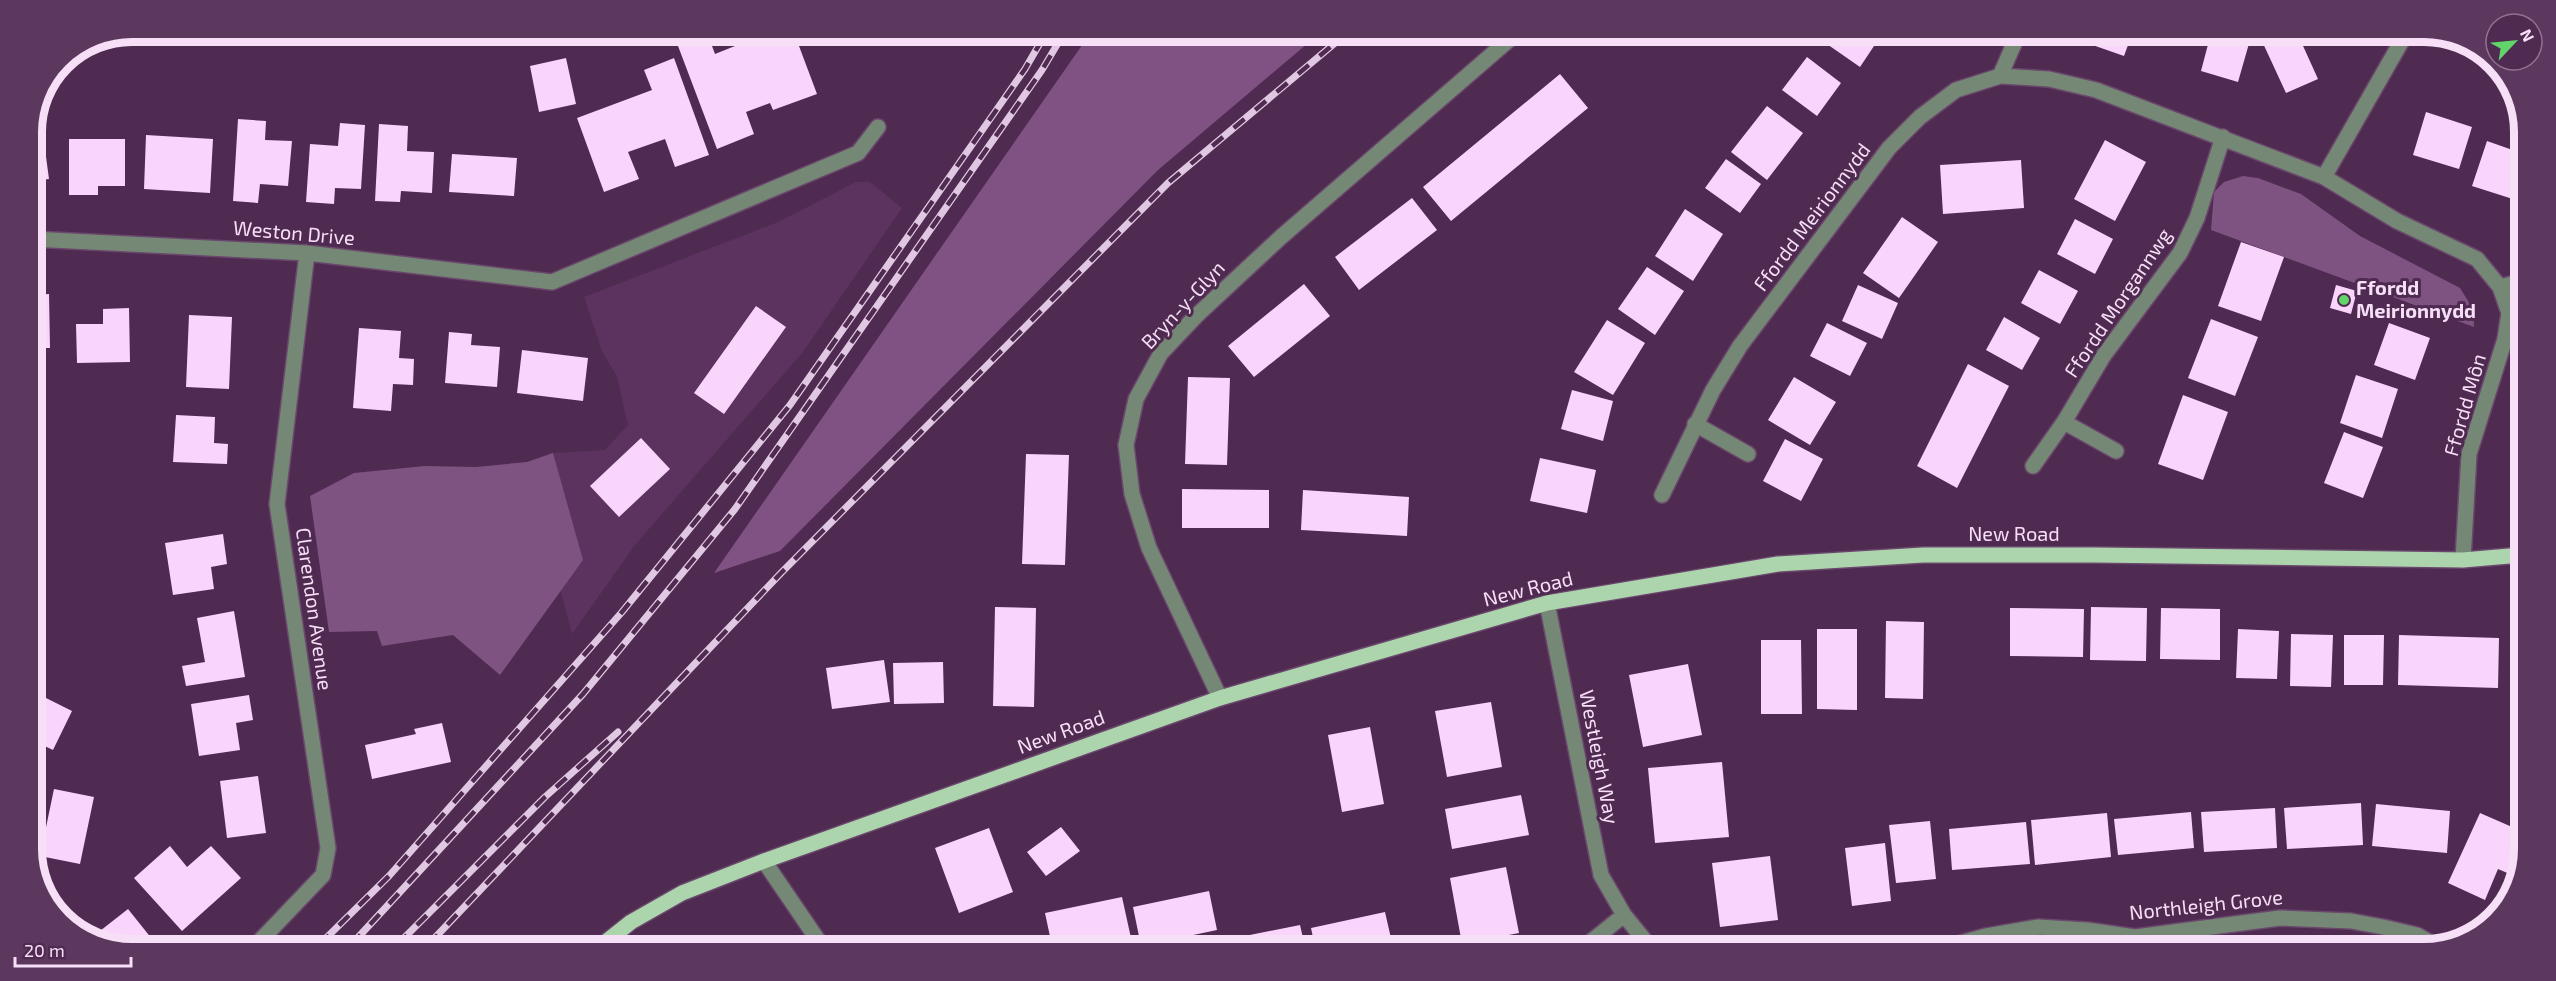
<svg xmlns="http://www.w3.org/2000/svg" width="2556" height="981" viewBox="0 0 2556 981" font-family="'Exo 2',sans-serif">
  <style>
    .built { fill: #5c335f }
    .green { fill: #7f5381 }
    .forest { fill: #805183 }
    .building { fill: #f9d5fb }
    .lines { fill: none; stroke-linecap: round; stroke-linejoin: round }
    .minor-casing { stroke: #6a476c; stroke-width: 18 }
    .major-casing { stroke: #6a476c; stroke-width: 18 }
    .minor { stroke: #758875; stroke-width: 15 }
    .major { stroke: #add5ad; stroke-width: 15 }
    .rail-casing { stroke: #e1c8e2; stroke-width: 7 }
    .rail { stroke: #4f2a51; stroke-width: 4.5; stroke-dasharray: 14; stroke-linecap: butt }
    .poi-dot { fill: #61d46a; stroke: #4f2a51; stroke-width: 2 }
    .labels { text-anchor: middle; stroke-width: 6; stroke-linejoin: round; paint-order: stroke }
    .street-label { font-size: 20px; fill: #f6dff7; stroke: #4f2a51 }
    .poi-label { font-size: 20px; font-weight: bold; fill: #f6dff7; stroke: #4f2a51; text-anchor: start }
    .rim { fill: none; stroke: #f6dff7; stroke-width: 8 }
  </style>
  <rect width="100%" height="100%" fill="#4f2a51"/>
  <path class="built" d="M856,182H870L902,208L803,352L635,545L572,634L527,462L553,453L605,450L628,425L617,377L602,351L584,297L778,222Z"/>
  <path class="green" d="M2243,176L2258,178L2301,194L2360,236L2460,288L2473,309L2474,327L2211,230L2214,192L2224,182Z
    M553,453L583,560L500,675L453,635L382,646L377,631L329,632L310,496L354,473L425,466L476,467L527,462Z"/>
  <path class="forest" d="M1087,38H1314L1158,170L780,551L714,573Z"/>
  <path class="building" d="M1827,37H1880L1860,67L1824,42Z
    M2082,37H2131L2124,56L2081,41Z
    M2210,37H2241L2250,40L2238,82L2201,71Z
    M2265,37H2299L2318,79L2286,93L2261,39Z
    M675,38H709L715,54L755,38H769L771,43L784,38H796L817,94L773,110L770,103L746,112L754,134L717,149Z
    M2482,55L2503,70L2502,71L2480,62Z
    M1807,57L1841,83L1817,116L1782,90Z
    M566,58L576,104L539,112L530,66Z
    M674,58L709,155L675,167L665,139L628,152L639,179L604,192L577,118L652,90L644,70Z
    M1560,74L1588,108L1451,221L1423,187Z
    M1767,106L1803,133L1767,180L1731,152Z
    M2426,112L2472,127L2459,169L2413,155Z
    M238,119L266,121L265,140L292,141L288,186L260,184L258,203L233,201Z
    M340,123L365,125L361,189L335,188L334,204L306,202L310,144L338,146Z
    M379,124L408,126L407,151L434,152L432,193L401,191L400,202L375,201Z
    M43,134L49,179L32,181V136Z
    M146,135L213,139L210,193L144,189Z
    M69,139H125V186H98V195H69Z
    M2105,140L2146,162L2115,221L2074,199Z
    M2487,141L2524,154V187L2519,201L2472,186Z
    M452,154L517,158L514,196L449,192Z
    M1726,159L1761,184L1740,213L1705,188Z
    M2021,160L2024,208L1943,214L1940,165Z
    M1412,198L1437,230L1359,290L1335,257Z
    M1685,209L1723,234L1693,281L1655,256Z
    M1902,217L1938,242L1899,298L1863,273Z
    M2075,219L2113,239L2095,274L2057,254Z
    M2241,242L2284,257L2261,321L2218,306Z
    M1647,267L1684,291L1655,335L1618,309Z
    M2039,270L2078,291L2060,324L2021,303Z
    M1304,284L1330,316L1254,377L1228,346Z
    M1858,285L1898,303L1882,339L1842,321Z
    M2336,285L2357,291L2351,314L2330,308Z
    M49,294L50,348H32V295Z
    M756,306L786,327L724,414L694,393Z
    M129,308L130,362L77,363L76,324H103V309Z
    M189,315L232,317L229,389L186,387Z
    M2004,317L2040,338L2022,370L1986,350Z
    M2211,319L2258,337L2235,396L2188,378Z
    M1607,320L1645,343L1613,395L1574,372Z
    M1827,323L1867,343L1850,376L1810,356Z
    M2389,323L2430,338L2415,380L2374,365Z
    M359,328L401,331L399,358L414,359L413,385L393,384L391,411L353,408Z
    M449,332L472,334L471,345L500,347L497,387L445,383Z
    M522,350L588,358L583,401L517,393Z
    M1968,364L2009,386L1957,488L1917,466Z
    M2356,375L2398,389L2382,438L2340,423Z
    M1188,377L1230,378L1227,465L1185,464Z
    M1794,377L1836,402L1810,445L1768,420Z
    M1572,390L1613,401L1603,441L1561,429Z
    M2183,395L2228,412L2203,480L2158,464Z
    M176,415L215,417L214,443L228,444L227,464L173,462Z
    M2344,432L2383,447L2363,498L2324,483Z
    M641,438L670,469L619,517L590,486Z
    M1785,439L1823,459L1801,501L1763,481Z
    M1026,454L1069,455L1065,565L1022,564Z
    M1540,458L1596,470L1587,513L1530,501Z
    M1182,489L1269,490V528H1182Z
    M1303,490L1409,497L1407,536L1301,530Z
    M223,534L227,564L211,567L214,589L173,595L165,543Z
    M995,607L1036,608L1034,707L993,706Z
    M2091,607L2147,608L2146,661L2090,660Z
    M2010,608L2084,609L2083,657L2010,656Z
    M2161,608L2220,609V660L2160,659Z
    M234,611L245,677L186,686L182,666L205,662L197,618Z
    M1886,621L1924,622L1923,699L1885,698Z
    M1817,629H1857V710L1817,709Z
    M2238,629L2279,631L2277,679L2236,678Z
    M2291,634L2333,635L2331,687L2290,686Z
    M2344,635H2384L2383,685H2344Z
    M2399,635L2499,638L2498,688L2398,685Z
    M1761,640H1801L1802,714H1761Z
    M884,660L890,702L832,709L826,668Z
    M943,662L944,703L894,704L893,663Z
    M1688,664L1702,735L1643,747L1629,675Z
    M32,691L72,711L53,750L32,740Z
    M249,695L253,720L236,723L240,750L199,756L191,704Z
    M1491,702L1502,767L1447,777L1435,711Z
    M442,723L451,762L372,779L365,745L416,734L414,729Z
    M1370,727L1384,804L1342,812L1328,735Z
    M1722,762L1729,837L1655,843L1648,768Z
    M258,776L266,833L227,838L220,781Z
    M54,789L94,797L80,864L40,856Z
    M1521,795L1529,835L1452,849L1445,809Z
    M2361,803L2363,845L2287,849L2284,808Z
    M2376,804L2450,811L2447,853L2372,846Z
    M2275,808L2277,848L2204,852L2201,812Z
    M2191,812L2194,848L2118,855L2114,819Z
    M2107,813L2111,857L2035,865L2031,820Z
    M2480,813L2519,830V878L2498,869L2485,900L2448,883Z
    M1930,821L1936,879L1896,883L1889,825Z
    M2026,822L2030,864L1952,870L1949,829Z
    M1061,827L1080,851L1046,876L1027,852Z
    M989,828L1013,892L959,913L935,848Z
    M1885,843L1891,901L1852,906L1845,848Z
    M170,846L187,867L211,846L241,878L182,931L134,878Z
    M1770,856L1778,920L1720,927L1712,863Z
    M1506,867L1519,933L1462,944L1450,878Z
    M1209,891L1217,930L1141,946L1133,907Z
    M1122,897L1131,938L1087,946H1052L1045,913Z
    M128,909L156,944H99L91,938Z
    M1385,912L1393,947H1315L1311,928Z
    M1300,925L1305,947H1227L1225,940Z
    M989,942L1005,945V946H988Z"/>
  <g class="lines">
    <g class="minor-casing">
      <path id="minor" d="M2000,76L2017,37
        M2324,177L2404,37
        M32,239L307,253L552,282L858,153L878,127
        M2064,422L2116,451
        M1695,424L1748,454
        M2033,466L2064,422L2104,355L2180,253L2197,218L2223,137
        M1662,495L1713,390L1740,346L1889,148L1920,117L1956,90L2000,76L2049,79L2096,90L2324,177L2397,221L2477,259L2500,287
        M2463,560L2469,454L2505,339L2509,313L2500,287L2523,281
        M1547,603L1601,875L1624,915L1651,948
        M1220,698L1149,548L1132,494L1126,445L1136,399L1161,353L1196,316L1281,237L1511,38
        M764,861L822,946
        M257,944L323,875L328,848L277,504L307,253
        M1583,948L1624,915
        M1943,948L1986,936L2038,927L2087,930L2135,937L2280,918L2351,921L2383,927L2417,935L2436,946"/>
    </g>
    <g class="major-casing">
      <path id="major" d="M602,945L631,922L682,893L764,861L1220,698L1547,603L1778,564L1923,555H2095L2463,560L2521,555"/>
    </g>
    <use href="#minor" class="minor"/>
    <use href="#major" class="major"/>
    <g class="rail-casing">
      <path id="rail" d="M319,945L389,876L622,612L790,405L1025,69L1043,38
        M351,945L583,694L735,509L1042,70L1061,38
        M397,945L545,797L618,732
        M428,945L781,573L1168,183L1341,38"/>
    </g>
    <use href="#rail" class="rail"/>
  </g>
  <circle class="poi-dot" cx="2344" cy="300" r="6"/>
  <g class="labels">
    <g class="street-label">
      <text transform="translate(1812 217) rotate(-53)" y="7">Ffordd Meirionnydd</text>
      <text transform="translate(294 233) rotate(5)" y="7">Weston Drive</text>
      <text transform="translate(2118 303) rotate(-56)" y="7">Ffordd Morgannwg</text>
      <text transform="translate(1183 305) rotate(-47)" y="7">Bryn-y-Glyn</text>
      <text transform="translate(2465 405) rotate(-74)" y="7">Ffordd Môn</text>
      <text x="2014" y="541">New Road</text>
      <text transform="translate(1528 589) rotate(-14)" y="7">New Road</text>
      <text transform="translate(314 609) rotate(82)" y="7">Clarendon Avenue</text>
      <text transform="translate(1061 732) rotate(-20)" y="7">New Road</text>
      <text transform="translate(1599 757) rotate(79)" y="7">Westleigh Way</text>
      <text transform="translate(2206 905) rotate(-6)" y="7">Northleigh Grove</text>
    </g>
    <g class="poi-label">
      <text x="2356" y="295">Ffordd<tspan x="2356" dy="23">Meirionnydd</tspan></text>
    </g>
  </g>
  <path d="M0 0H2556V981H0ZM132 42H2424A90 90 0 0 1 2514 132V849A90 90 0 0 1 2424 939H132A90 90 0 0 1 42 849V132A90 90 0 0 1 132 42Z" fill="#5c385e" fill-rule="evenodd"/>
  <path class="rim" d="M132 42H2424A90 90 0 0 1 2514 132V849A90 90 0 0 1 2424 939H132A90 90 0 0 1 42 849V132A90 90 0 0 1 132 42Z"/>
  <g transform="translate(2514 42) rotate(64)"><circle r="28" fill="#4f2a51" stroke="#927293" stroke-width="1.5"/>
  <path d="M0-4.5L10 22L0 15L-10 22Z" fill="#61d46a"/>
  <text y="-9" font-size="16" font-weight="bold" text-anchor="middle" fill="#f6dff7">N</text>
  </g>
  <path d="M15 957v9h116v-9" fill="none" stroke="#f6dff7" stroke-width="3"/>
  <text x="24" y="957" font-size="18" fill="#f6dff7" stroke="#4f2a51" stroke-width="4.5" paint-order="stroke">20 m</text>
</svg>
